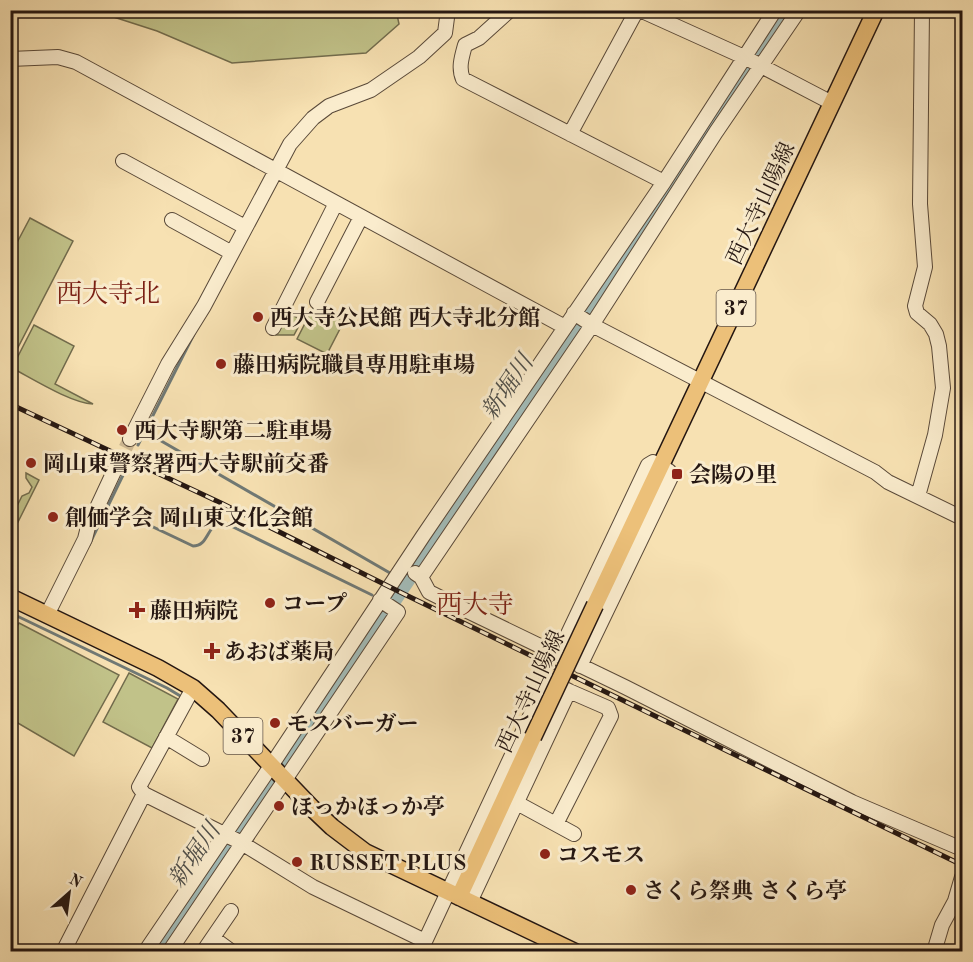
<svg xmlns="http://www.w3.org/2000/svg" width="973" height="962" viewBox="0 0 973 962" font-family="'Old Standard TT','Noto Serif JP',serif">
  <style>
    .green { fill: #c1c289; stroke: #726c4d; stroke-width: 1.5 }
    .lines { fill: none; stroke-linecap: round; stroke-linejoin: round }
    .stream { stroke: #707975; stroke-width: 3 }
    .river { stroke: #a2bbb7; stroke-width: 16 }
    .minor-tunnel { stroke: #cdb892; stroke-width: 14; stroke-dasharray: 14 7; stroke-linecap: butt }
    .minor-casing { stroke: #594939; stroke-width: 16 }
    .major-casing { stroke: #241611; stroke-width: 19 }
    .minor { stroke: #faeccd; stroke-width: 14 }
    .major { stroke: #ecc079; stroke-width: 16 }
    .rail-casing { stroke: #241611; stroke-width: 5 }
    .rail { stroke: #faeccd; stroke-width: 3; stroke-dasharray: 9; stroke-linecap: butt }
    .major-bridge-casing { stroke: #241611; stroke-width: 19; stroke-linecap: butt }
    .major-bridge { stroke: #ecc079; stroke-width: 16 }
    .poi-dot { fill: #8f2418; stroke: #faeccd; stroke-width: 2 }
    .labels { text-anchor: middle; stroke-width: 6; stroke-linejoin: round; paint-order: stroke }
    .shield { fill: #faeccd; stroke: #645649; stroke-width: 1.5 }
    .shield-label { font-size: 21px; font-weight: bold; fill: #241611 }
    .street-label { font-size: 22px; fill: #241611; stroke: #faeccd }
    .poi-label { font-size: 22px; font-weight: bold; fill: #241611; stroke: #faeccd; text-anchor: start }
    .water-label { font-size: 24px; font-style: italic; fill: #50504b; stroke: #faeccd }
    .quarter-label { font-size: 26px; fill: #7a1f14; stroke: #faeccd }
  </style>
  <rect width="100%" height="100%" fill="#f7e1b2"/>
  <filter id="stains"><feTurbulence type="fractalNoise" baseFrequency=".00333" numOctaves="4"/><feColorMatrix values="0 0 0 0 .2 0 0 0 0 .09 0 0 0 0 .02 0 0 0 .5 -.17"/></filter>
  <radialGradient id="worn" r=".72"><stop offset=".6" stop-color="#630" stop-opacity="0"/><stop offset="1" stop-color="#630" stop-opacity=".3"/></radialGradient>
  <path class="green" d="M396,10L399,24L366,53L232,63L157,31L95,11Z
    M30,218L73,241L13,357L10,356L11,254Z
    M314,306L344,321L327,354L297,339Z
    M288,313L302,320L294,335H276Z
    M34,325L74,346L55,384L93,404C71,403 33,379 12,368Z
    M26,473L39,480L11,536V518L22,496L29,493L32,487L26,478Z
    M19,623L119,675L74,756L11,719V636Z
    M129,673L178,699L152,748L103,722Z"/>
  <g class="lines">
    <path class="stream" d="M144,431L390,573
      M138,445L194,334
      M109,506L193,546C206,546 206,533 215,525L227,524L372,595
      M89,545L125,471
      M10,627L17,616L167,688L182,697"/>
    <path class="river" d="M286,761L788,10
      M159,952L270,785"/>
    <path class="minor-tunnel" d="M116,467L130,439"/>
    <g class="minor-casing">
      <path id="minor" d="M510,10L479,38L465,45C462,56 458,68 463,79L664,182
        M640,10L744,57L832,103
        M10,59L58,57L76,62L565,327
        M570,134L637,10
        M123,161L245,227
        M172,220L232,253
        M317,302L361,217
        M574,313L592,325L875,472L888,482L962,518
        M273,328L336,203
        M130,439L168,364L204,306L290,144L313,118L329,106L371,90L419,57L445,33L448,10
        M918,496L935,435L943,388L939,346L936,334L930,324L917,313L915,306L925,267L920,204L922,10
        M415,573L421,577L429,592L453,604L625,687L852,802L962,849
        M421,577L592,325L716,132L799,10
        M47,615L85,539L88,527L116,467
        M558,655L648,465L653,462L669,471L671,477L580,666
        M166,737L202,759
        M144,794L240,842L313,887L425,941
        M517,803L574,834
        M556,824L611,716L608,708L569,691
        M213,938L232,952
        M63,952L144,794L139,787L193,688
        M145,952L265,775L423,536L664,182L775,10
        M169,952L398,612L380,600
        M203,952L231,911
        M420,952L547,680L569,691L470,902
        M934,952L942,925L955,901L962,877"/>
    </g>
    <g class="major-casing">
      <path id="major" d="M10,597L158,668L193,688L218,710L312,808L332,827L365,852L575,952
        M595,605L876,10
        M459,897L533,737"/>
    </g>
    <use href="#minor" class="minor"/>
    <use href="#major" class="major"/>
    <g class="rail-casing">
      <path id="rail" d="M10,404L221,503L408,596L962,865"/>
    </g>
    <use href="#rail" class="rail"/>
    <g class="major-bridge-casing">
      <path id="major-bridge" d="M533,737L595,605"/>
    </g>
    <use href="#major-bridge" class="major-bridge"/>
  </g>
  <g class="poi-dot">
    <circle cx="258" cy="317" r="6"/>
    <circle cx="221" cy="364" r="6"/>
    <circle cx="122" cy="430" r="6"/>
    <circle cx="31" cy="463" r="6"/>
    <rect x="671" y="468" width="12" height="12" rx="3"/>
    <circle cx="53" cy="517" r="6"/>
    <circle cx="270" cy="603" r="6"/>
    <path d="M134 601h6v6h6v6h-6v6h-6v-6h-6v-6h6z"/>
    <path d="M209 642h6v6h6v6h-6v6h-6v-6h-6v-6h6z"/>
    <circle cx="275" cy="723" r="6"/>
    <circle cx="279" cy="806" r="6"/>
    <circle cx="545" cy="854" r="6"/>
    <circle cx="297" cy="862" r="6"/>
    <circle cx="631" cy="890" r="6"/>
  </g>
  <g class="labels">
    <g class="shield">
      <rect x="716.5" y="290" width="39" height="36" rx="4.5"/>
      <rect x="223.5" y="718" width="39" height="36" rx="4.5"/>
    </g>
    <g class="shield-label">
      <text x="736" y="315">37</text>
      <text x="243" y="743">37</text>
    </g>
    <g class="street-label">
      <text transform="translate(760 203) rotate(-65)" y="8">西大寺山陽線</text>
      <text transform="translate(530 691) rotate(-65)" y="8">西大寺山陽線</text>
    </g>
    <g class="poi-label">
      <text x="270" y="325">西大寺公民館 西大寺北分館</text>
      <text x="233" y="372">藤田病院職員専用駐車場</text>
      <text x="134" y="438">西大寺駅第二駐車場</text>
      <text x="43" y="471">岡山東警察署西大寺駅前交番</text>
      <text x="689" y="482">会陽の里</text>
      <text x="65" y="525">創価学会 岡山東文化会館</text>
      <text x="282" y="611">コープ</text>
      <text x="150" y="618">藤田病院</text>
      <text x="224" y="659">あおば薬局</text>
      <text x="287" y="731">モスバーガー</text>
      <text x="291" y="814">ほっかほっか亭</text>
      <text x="557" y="862">コスモス</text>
      <text x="309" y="870">RUSSET PLUS</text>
      <text x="643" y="898">さくら祭典 さくら亭</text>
    </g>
    <g class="water-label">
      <text transform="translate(507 387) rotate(-56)" y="8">新堀川</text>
      <text transform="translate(194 855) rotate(-56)" y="8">新堀川</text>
    </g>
    <g class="quarter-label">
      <text x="108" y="302">西大寺北</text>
      <text x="475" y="613">西大寺</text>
    </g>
  </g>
  <rect width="973" height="962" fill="none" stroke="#f7e1b2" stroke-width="36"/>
  <rect x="12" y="12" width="949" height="938" fill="none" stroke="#241611" stroke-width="3"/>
  <rect x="18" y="18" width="937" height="926" fill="none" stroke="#241611" stroke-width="1.5"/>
  <g transform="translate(69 893) rotate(28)" stroke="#faeccd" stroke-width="4.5" paint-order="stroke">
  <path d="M0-4.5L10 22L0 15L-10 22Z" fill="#241611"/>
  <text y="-9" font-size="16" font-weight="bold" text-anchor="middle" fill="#241611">N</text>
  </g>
  <rect width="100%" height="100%" filter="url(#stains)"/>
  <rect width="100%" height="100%" fill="url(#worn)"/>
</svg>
